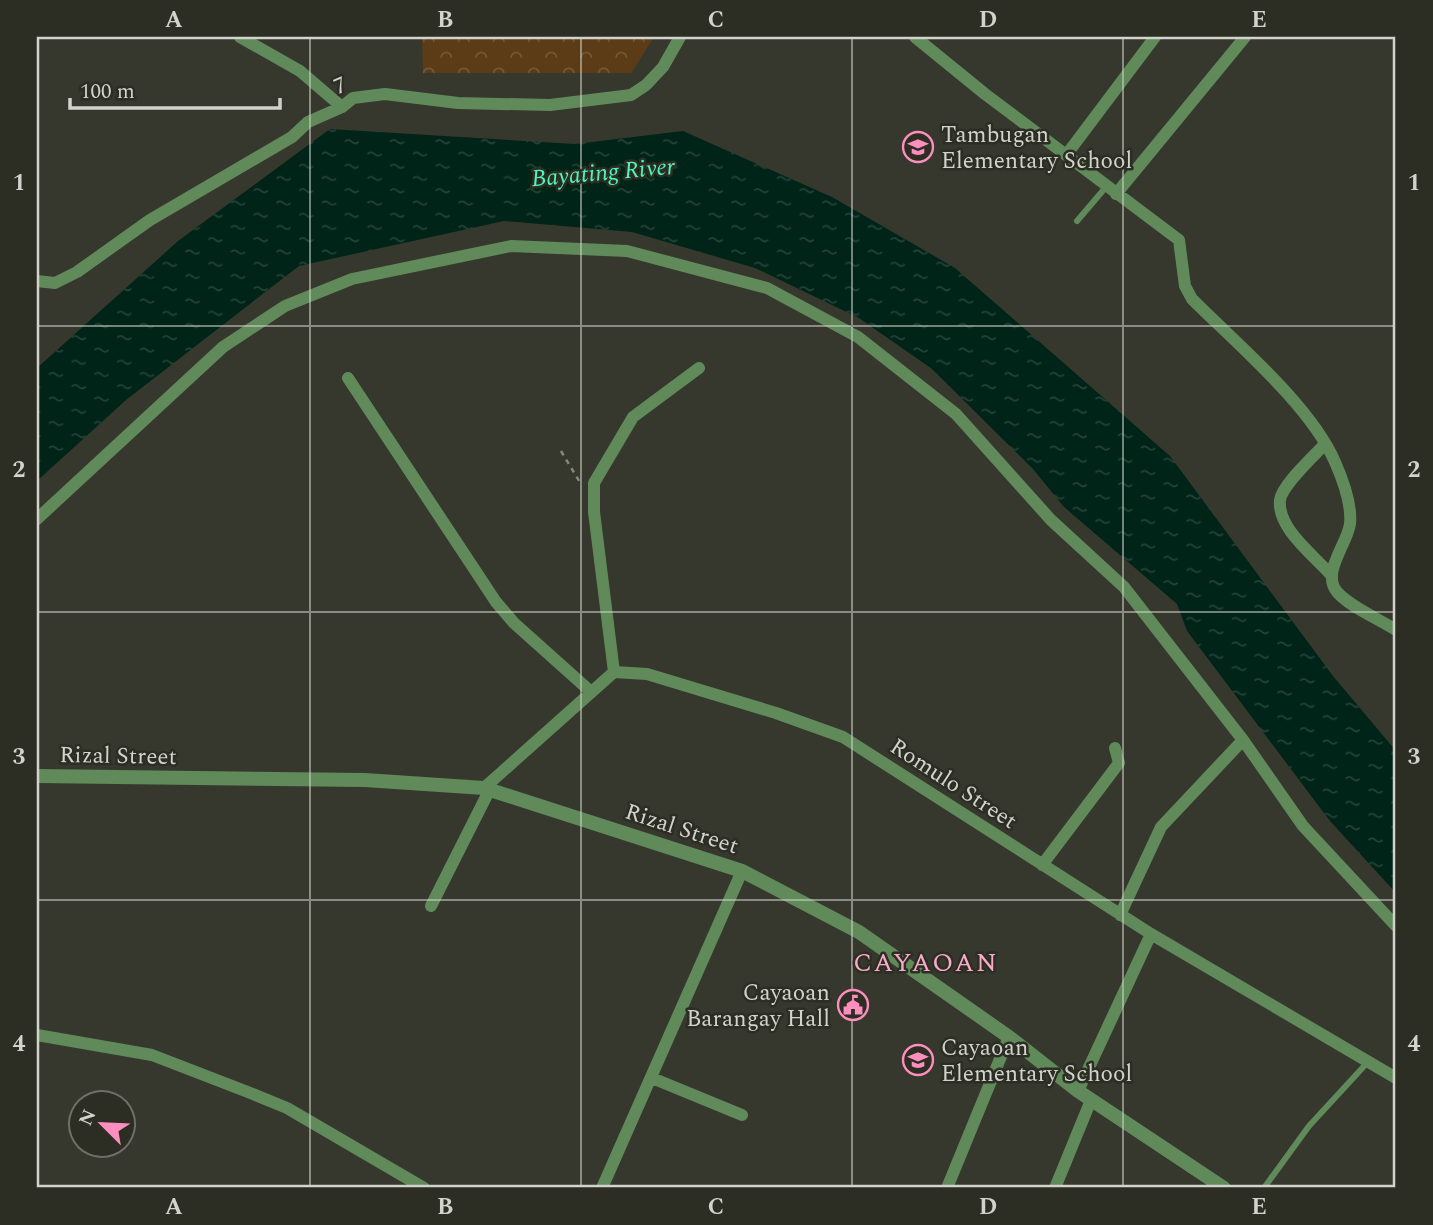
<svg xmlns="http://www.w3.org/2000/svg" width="1433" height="1225" viewBox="0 0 1433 1225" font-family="Spectral,serif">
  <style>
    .forest { fill: url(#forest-crowns) }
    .water { fill: url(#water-ripples) }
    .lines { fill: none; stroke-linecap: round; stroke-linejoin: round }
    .path { stroke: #86887f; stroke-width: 2.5; stroke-dasharray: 5 5; stroke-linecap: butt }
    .service { stroke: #608a5a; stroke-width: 6 }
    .minor { stroke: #608a5a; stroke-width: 12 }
    .tertiary { stroke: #608a5a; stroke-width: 14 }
    .grid { fill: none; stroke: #d1d3cc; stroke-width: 2; stroke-opacity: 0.55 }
    .labels { text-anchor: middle; stroke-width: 5; stroke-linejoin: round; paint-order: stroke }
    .street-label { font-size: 23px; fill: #d1d3cc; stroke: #2c2e23 }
    .poi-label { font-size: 23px; fill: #d1d3cc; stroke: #2c2e23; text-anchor: start }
    .water-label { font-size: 24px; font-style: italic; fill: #4ef5bc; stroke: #2c2e23 }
    .quarter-label { font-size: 26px; letter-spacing: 2px; fill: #f9aaca; stroke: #2c2e23 }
    .neatline { fill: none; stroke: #d1d3cc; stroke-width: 2.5 }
    .grid-label { font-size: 23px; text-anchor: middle; font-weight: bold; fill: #d1d3cc }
  </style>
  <defs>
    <pattern id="forest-crowns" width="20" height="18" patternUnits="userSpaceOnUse" patternTransform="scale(1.75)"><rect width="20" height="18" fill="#5b3c17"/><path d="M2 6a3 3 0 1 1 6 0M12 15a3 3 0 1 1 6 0" fill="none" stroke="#725738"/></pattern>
    <pattern id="water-ripples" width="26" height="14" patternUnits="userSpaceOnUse" patternTransform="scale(1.75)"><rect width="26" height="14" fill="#002417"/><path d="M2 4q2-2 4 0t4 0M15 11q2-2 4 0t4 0" fill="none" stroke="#244338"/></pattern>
  </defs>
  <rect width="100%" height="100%" fill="#36382d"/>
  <path class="forest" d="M422,37H654L631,73H423Z"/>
  <path class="water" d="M330,129L575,144L683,131L832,197L955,268L1170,456L1333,676L1396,751V893L1330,821L1187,631L1177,604L1064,507L1033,469L932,369L859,318L755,268L632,232L504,221L299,266L126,400L37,481V368L178,241Z"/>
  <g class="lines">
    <path class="path" d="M561,451L581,484"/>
    <path class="service" d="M1077,221L1106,187
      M1264,1188L1309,1126L1367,1063"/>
    <path class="minor" d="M240,37L300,71L342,107
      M915,37L985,94L1179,240L1185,286L1192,299C1236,343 1311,406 1335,462C1343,480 1352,504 1350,524C1347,545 1320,574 1338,593C1352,608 1379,619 1396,630
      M1067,154L1155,37
      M1116,194L1245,37
      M37,281L55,283L77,272L150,220L292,137L308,122L342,107L353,98L385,94L458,103L550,105L631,95L646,85L663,67L680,37
      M348,378L496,602L514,623L590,691
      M1325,444C1314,456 1282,485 1280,500C1277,529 1315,556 1332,576
      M37,519L223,347L285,306L352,279L511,246L627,251L767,288L858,337L956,414L1051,520L1124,587L1243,740L1303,826L1396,926
      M614,672L594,512V483L633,417L699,368
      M484,788L614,672L647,674L776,713L843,737L1151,934L1396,1078
      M1042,865L1119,763L1115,748
      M431,906L490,789
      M1120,915L1161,827L1243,740
      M37,1035L152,1055L253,1094L287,1108L424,1188
      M652,1078L742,1115
      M1078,1091L1151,934
      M602,1188L742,871
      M947,1188L1009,1037
      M1055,1188L1091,1100"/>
    <path class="tertiary" d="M37,776L365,780L484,788L742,871L859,932L1009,1037L1078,1091L1224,1188"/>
  </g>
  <path class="grid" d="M310,37V1188M581,37V1188M852,37V1188M1123,37V1188M37,326H1396M37,612H1396M37,900H1396"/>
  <defs>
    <g id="school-ring" transform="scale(1.575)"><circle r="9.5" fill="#2c2e23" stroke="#fd8ebe" stroke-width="1.5"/><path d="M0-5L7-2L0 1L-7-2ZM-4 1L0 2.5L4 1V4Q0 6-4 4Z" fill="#fd8ebe"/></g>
    <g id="civic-ring" transform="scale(1.575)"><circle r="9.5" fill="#2c2e23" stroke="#fd8ebe" stroke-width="1.5"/><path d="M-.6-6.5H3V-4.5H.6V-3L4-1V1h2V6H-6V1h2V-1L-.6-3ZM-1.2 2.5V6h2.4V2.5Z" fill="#fd8ebe"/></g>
  </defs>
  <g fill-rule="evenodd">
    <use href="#school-ring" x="918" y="147"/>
    <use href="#civic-ring" x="853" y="1005"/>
    <use href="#school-ring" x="918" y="1060"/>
  </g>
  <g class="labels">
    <g class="street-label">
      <text transform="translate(340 85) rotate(-23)" y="8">7</text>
      <text transform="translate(118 755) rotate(1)" y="8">Rizal Street</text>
      <text transform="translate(954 783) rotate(33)" y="8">Romulo Street</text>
      <text transform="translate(682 828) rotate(18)" y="8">Rizal Street</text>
    </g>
    <g class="poi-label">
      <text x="941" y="142">Tambugan<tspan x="941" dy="26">Elementary School</tspan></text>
      <text x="830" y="1000" text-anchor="end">Cayaoan<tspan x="830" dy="26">Barangay Hall</tspan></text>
      <text x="941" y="1055">Cayaoan<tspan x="941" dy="26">Elementary School</tspan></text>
    </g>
    <g class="water-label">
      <text transform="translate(603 172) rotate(-5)" y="8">Bayating River</text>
    </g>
    <g class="quarter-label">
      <text x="926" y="971">CAYAOAN</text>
    </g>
  </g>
  <rect width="1433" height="1225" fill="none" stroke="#2c2e23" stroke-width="77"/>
  <g transform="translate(102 1124) rotate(294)"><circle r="33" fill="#2c2e23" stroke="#6e7067" stroke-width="2"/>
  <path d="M0-5L12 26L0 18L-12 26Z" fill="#fd8ebe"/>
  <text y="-10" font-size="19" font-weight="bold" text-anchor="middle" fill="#d1d3cc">N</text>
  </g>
  <path d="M70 98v10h210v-10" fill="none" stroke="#d1d3cc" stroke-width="3.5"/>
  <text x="80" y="98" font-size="21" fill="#d1d3cc" stroke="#2c2e23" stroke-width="5" paint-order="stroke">100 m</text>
  <rect x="38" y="38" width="1356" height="1148" class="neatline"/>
  <g class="grid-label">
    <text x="174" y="27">A</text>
    <text x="445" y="27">B</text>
    <text x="716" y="27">C</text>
    <text x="988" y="27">D</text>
    <text x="1259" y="27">E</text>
    <text x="19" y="190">1</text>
    <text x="1414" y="190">1</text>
    <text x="19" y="477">2</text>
    <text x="1414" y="477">2</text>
    <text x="19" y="764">3</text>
    <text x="1414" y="764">3</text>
    <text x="19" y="1051">4</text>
    <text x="1414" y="1051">4</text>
    <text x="174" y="1214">A</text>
    <text x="445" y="1214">B</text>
    <text x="716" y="1214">C</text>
    <text x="988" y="1214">D</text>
    <text x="1259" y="1214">E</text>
  </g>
</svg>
